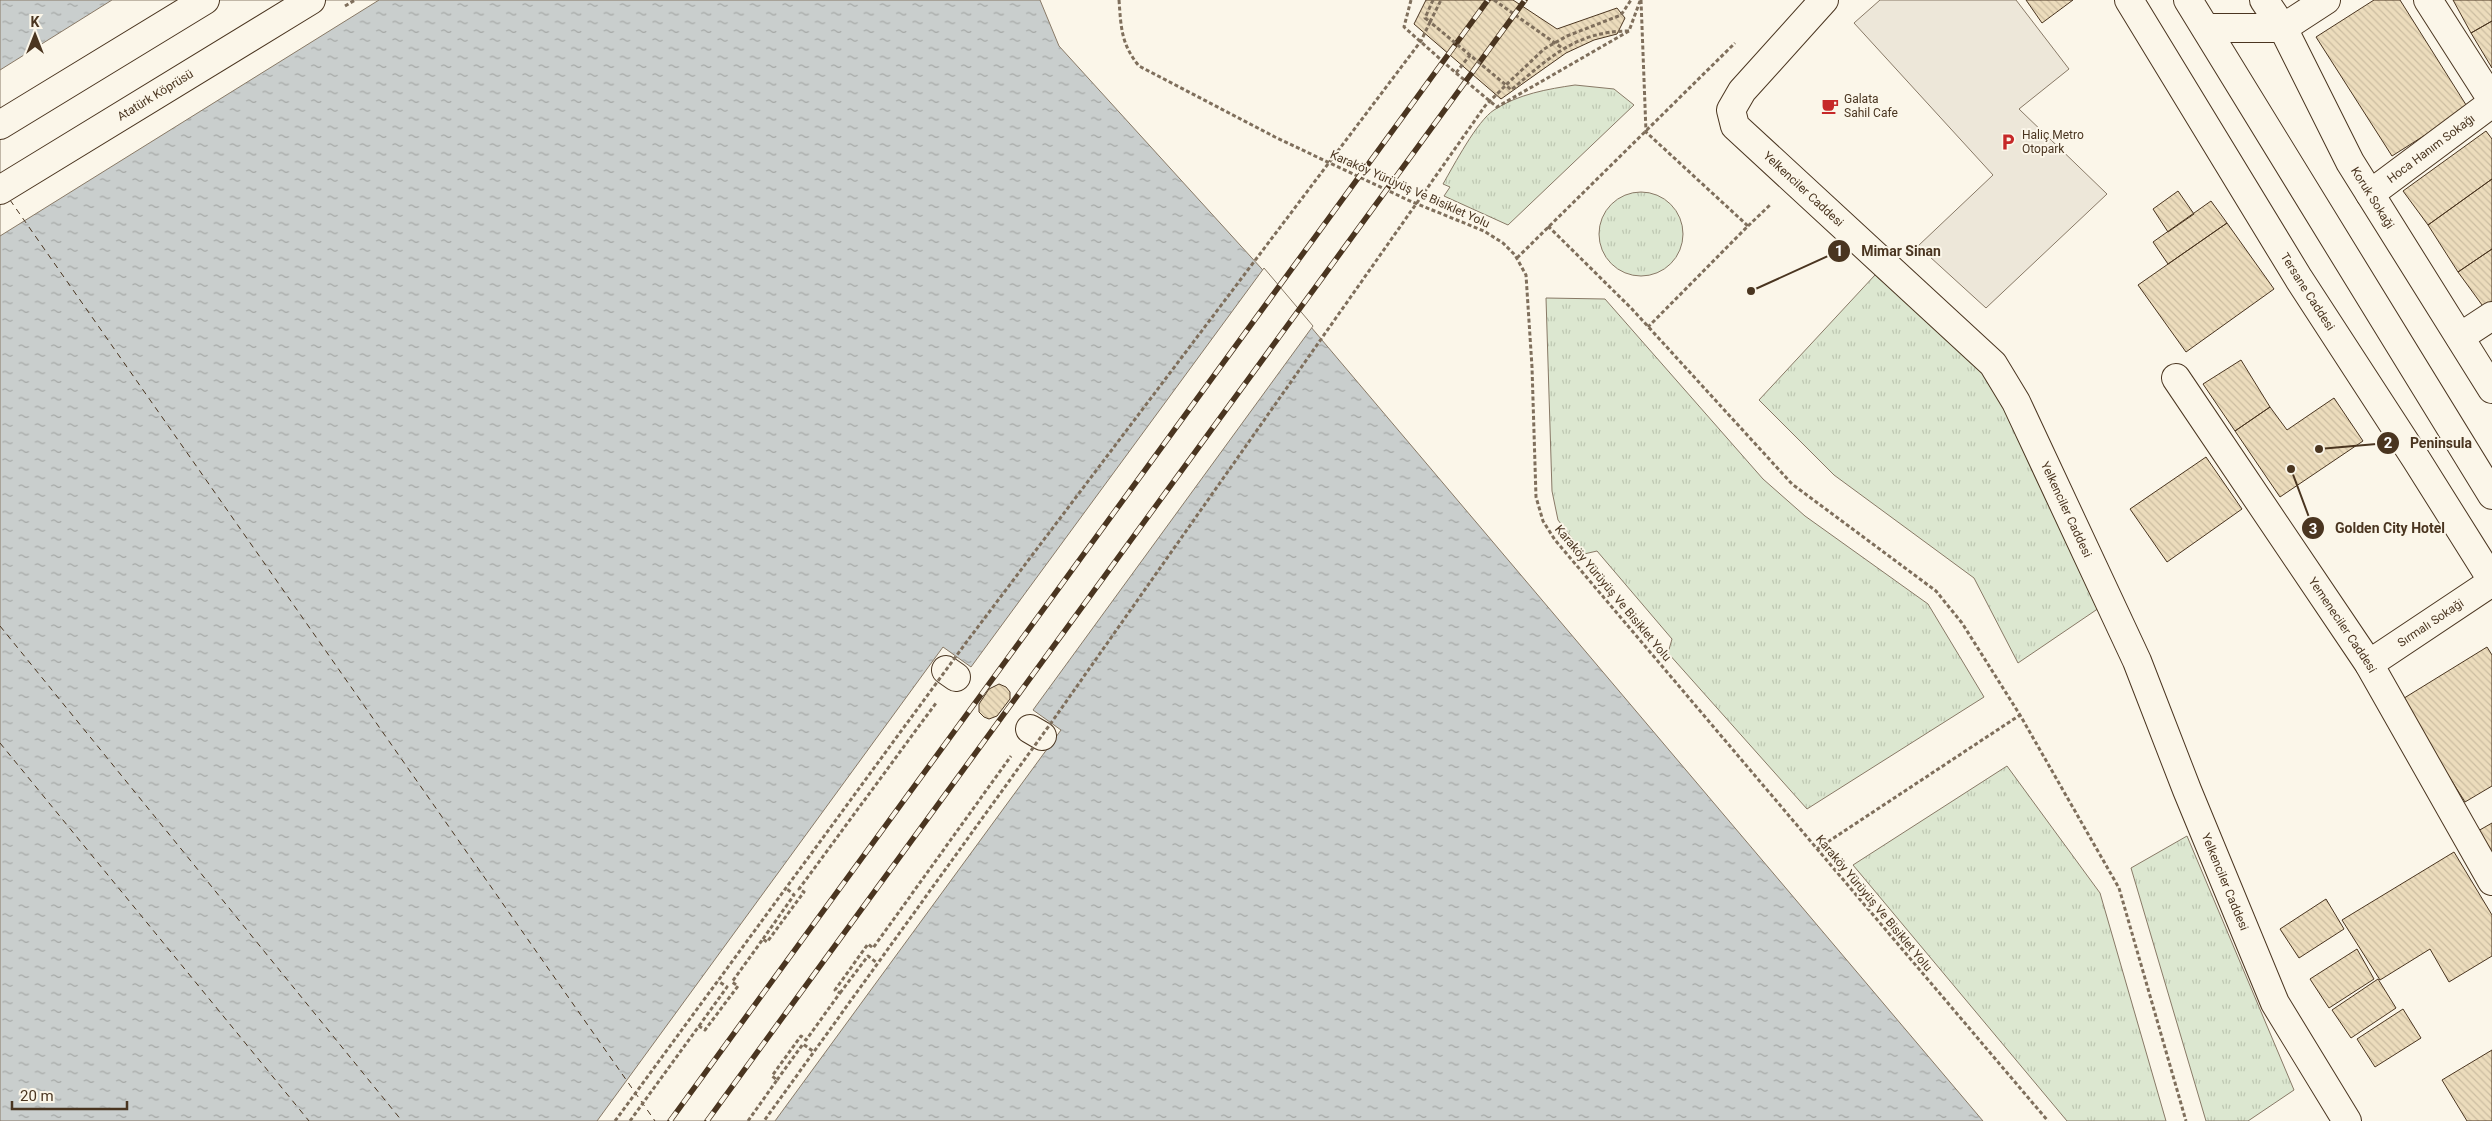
<svg xmlns="http://www.w3.org/2000/svg" width="2492" height="1121" viewBox="0 0 2492 1121" font-family="Roboto,sans-serif">
  <style>
    .grass { fill: url(#grass-tufts); stroke: #887966 }
    .parking { fill: #ede7d9; stroke: #887966 }
    .water { fill: url(#water-ripples); stroke: #887966 }
    .pier { fill: #fbf6e9; stroke: #887966 }
    .lines { fill: none; stroke-linecap: round; stroke-linejoin: round }
    .ferry { stroke: #4a3520; stroke-width: 1; stroke-dasharray: 6 5; stroke-linecap: butt }
    .building { fill: url(#building-back-hatch); stroke: #4a3520 }
    .street-casing { stroke: #4a3520; stroke-width: 30 }
    .secondary-casing { stroke: #4a3520; stroke-width: 30 }
    .primary-casing { stroke: #4a3520; stroke-width: 30 }
    .path { stroke: #7f6f5c; stroke-width: 3; stroke-dasharray: 4 2.5; stroke-linecap: butt }
    .street { stroke: #fbf6e9; stroke-width: 28 }
    .secondary { stroke: #fbf6e9; stroke-width: 28 }
    .primary { stroke: #fbf6e9; stroke-width: 28 }
    .rail-casing { stroke: #4a3520; stroke-width: 5.5 }
    .rail { stroke: #fbf6e9; stroke-width: 4; stroke-dasharray: 11; stroke-linecap: butt }
    .path-bridge { stroke: #7f6f5c; stroke-width: 3; stroke-dasharray: 4 2.5; stroke-linecap: butt }
    .labels { text-anchor: middle; stroke-width: 4; stroke-linejoin: round; paint-order: stroke }
    .street-label { font-size: 12px; fill: #4a3520; stroke: #fbf6e9 }
    .poi-label { font-size: 12px; fill: #4a3520; stroke: #fbf6e9; text-anchor: start }
    .leader { fill: none; stroke: #4a3520; stroke-width: 2 }
    .callout-dot { fill: #4a3520; stroke: #fbf6e9; stroke-width: 2 }
    .mark-label { font-size: 15px; text-anchor: middle; font-weight: bold; fill: #fff }
    .callout-label { font-size: 14px; text-anchor: middle; font-weight: bold; fill: #4a3520; stroke: #fbf6e9; stroke-width: 4; stroke-linejoin: round; paint-order: stroke }
  </style>
  <defs>
    <pattern id="grass-tufts" width="24" height="20" patternUnits="userSpaceOnUse" patternTransform="scale(1.25)"><rect width="24" height="20" fill="#dce7d0"/><path d="M3 7l-1-3M5 7V3M7 7l1-3M15 17l-1-3M17 17v-4M19 17l1-3" fill="none" stroke="#bec7b2"/></pattern>
    <pattern id="water-ripples" width="26" height="14" patternUnits="userSpaceOnUse" patternTransform="scale(1.25)"><rect width="26" height="14" fill="#c9cecd"/><path d="M2 4q2-2 4 0t4 0M15 11q2-2 4 0t4 0" fill="none" stroke="#a5a8a6"/></pattern>
    <pattern id="building-back-hatch" width="6" height="6" patternUnits="userSpaceOnUse" patternTransform="scale(1.25)"><rect width="6" height="6" fill="#ecdcbc"/><path d="M-1 5l2 2M0 0l6 6M5-1l2 2" fill="none" stroke="#ccbda1"/></pattern>
  </defs>
  <rect width="100%" height="100%" fill="#fbf6e9"/>
  <path class="grass" d="M1575,85L1614,89L1634,105L1508,225L1444,196L1450,187L1443,184C1454,165 1477,121 1494,110C1518,94 1548,89 1575,85Z
    M1599 234a42 42 0 1 1 84 0a42 42 0 1 1-84 0Z
    M1875,275L1997,379L2099,608L2018,663L1974,578L1834,475L1759,400Z
    M1546,298L1605,299L1763,479L1805,516L1928,604L1984,697L1807,809L1668,653L1672,639L1597,551L1584,554L1558,520L1552,491Z
    M2007,766L2100,893L2166,1121H2067L1853,865Z
    M2187,836L2294,1090L2248,1121H2206L2131,868Z"/>
  <path class="parking" d="M1880,0H2016L2069,69L2019,109L2107,194L1986,308L1918,246L1993,175L1854,23Z"/>
  <path class="water" d="M0,0H1040L1059,46L1261,268L1983,1121H0Z"/>
  <path class="pier" d="M112,0H379L0,236V70Z
    M1264,268L1313,326L1033,710L1061,730L775,1121H597L943,647L971,667Z"/>
  <g class="lines">
    <path class="ferry" d="M10,200L655,1121
      M0,626L402,1121
      M0,743L309,1121"/>
  </g>
  <path class="building" d="M1426,0H1513L1557,29L1617,8L1625,18L1617,34L1594,40L1566,53L1501,99L1414,24Z
    M2026,0H2073L2042,23Z
    M2374,0H2400L2468,108L2392,156L2316,37Z
    M2453,0H2492V21L2471,33Z
    M2492,21V68L2471,33Z
    M2486,131L2492,139V179L2428,225L2403,191Z
    M2492,179V249L2458,272L2428,225Z
    M2178,191L2194,214L2168,232L2153,209Z
    M2211,201L2227,223L2168,264L2153,242Z
    M2227,223L2274,289L2186,352L2138,285Z
    M2492,249V303L2485,309L2458,272Z
    M2241,360L2270,407L2235,431L2203,384Z
    M2334,398L2363,441L2280,497L2235,431L2270,407L2287,430Z
    M2206,457L2242,509L2167,562L2130,509Z
    M2487,647L2492,655V786L2465,802L2401,700Z
    M999,684L1006,687L1010,692V699L997,716L989,719L984,717L979,712V704L989,689Z
    M2492,823V855L2478,831Z
    M2454,852L2492,915V956L2449,982L2430,949L2380,980L2342,920Z
    M2326,899L2344,929L2299,958L2280,929Z
    M2357,949L2374,979L2329,1008L2310,979Z
    M2378,979L2396,1008L2351,1038L2332,1010Z
    M2403,1009L2421,1038L2375,1067L2357,1039Z
    M2492,1050V1121H2467L2442,1080Z"/>
  <g class="lines">
    <g class="street-casing">
      <g id="street">
        <path id="s1" d="M1824,0L1742,91L1731,110L1735,126L1993,364L2016,402L2137,661L2187,790L2275,1003L2347,1121"/>
        <path id="s2" d="M2264,0L2283,28L2350,162L2492,389"/>
        <path d="M2428,0L2492,100"/>
        <path d="M2206,28H2283L2326,0"/>
        <path id="s3" d="M2370,194L2492,103"/>
        <path d="M2460,337L2492,316"/>
        <path id="s4" d="M2176,378L2369,664L2492,881"/>
        <path id="s5" d="M2369,664L2492,582"/>
        <path d="M946,670L956,677"/>
        <path d="M1030,729L1042,736"/>
      </g>
    </g>
    <g class="secondary-casing">
      <g id="secondary">
        <path id="s6" d="M2129,0L2299,279L2416,459L2492,580"/>
        <path d="M2188,0L2492,495"/>
      </g>
    </g>
    <g class="primary-casing">
      <g id="primary">
        <path d="M0,125L205,0"/>
        <path id="s7" d="M0,190L311,0"/>
      </g>
    </g>
    <path class="path" d="M1119,0C1121,27 1121,44 1139,66L1275,137L1410,201L1484,231L1503,243L1515,255L1526,275L1532,367L1536,497L1543,521L1555,540L2048,1121
      M1411,0L1404,27L1456,73L1470,55
      M1433,0L1425,18L1430,22L1441,0
      M1494,0L1562,48
      M1641,0L1646,132L1748,226L1648,327
      M345,6L355,0
      M1629,31C1576,31 1549,58 1511,90L1506,85L1544,49L1567,36L1621,15L1631,0
      M1456,73L1497,107L1629,31L1640,1
      M1548,226L1632,309L1792,484L1936,591L1962,623L2020,715L2119,888L2186,1121
      M1748,226L1771,204
      M1517,258L1735,43
      M1817,849L2020,715
      M763,939L794,895L786,888
      M840,993L868,956L877,963
      M699,1026L727,987L718,981
      M777,1080L803,1044L814,1052
      M630,1121L699,1026L705,1030L738,986L732,982L763,939L767,942L804,892L799,889L936,703
      M748,1121L777,1080L772,1076L801,1036L806,1040L840,993L835,990L868,944L873,948L1011,756"/>
    <use href="#street" class="street"/>
    <use href="#secondary" class="secondary"/>
    <use href="#primary" class="primary"/>
    <g class="rail-casing">
      <path id="rail" d="M670,1121L1488,0
        M707,1121L1525,0"/>
    </g>
    <use href="#rail" class="rail"/>
    <path class="path-bridge" d="M615,1121L968,640L1421,41L1430,22L1506,85L1485,106L1056,716L764,1121"/>
  </g>
  <defs>
    <g id="cafe-bare" transform="scale(1.35)"><path d="M-5.5-4.5H6V0H3Q3 3.5 0 3.5H-2.5Q-5.5 3.5-5.5 0ZM3-3.2v2h1.7v-2ZM-6 4.5H4V6H-6Z" fill="#c62828" stroke="#fbf6e9" stroke-width="2.5" paint-order="stroke"/></g>
    <g id="parking-bare" transform="scale(1.35)"><path d="M-3.5-5.5H1a3.5 3.5 0 0 1 0 7H-1V5.5H-3.5ZM-1-3.4V-.6H.8a1.4 1.4 0 0 0 0-2.8Z" fill="#c62828" stroke="#fbf6e9" stroke-width="2.5" paint-order="stroke"/></g>
  </defs>
  <g fill-rule="evenodd">
    <use href="#cafe-bare" x="1830" y="106"/>
    <use href="#parking-bare" x="2008" y="142"/>
  </g>
  <g class="labels">
    <g class="street-label">
      <text dy="4" stroke="none"><textPath href="#s7" startOffset="182">Atatürk Köprüsü</textPath></text>
      <text dy="4" stroke="none"><textPath href="#s3" startOffset="76">Hoca Hanım Sokağı</textPath></text>
      <text transform="translate(1410 189) rotate(24)" y="4">Karaköy Yürüyüş Ve Bisiklet Yolu</text>
      <text dy="4" stroke="none"><textPath href="#s1" startOffset="254">Yelkenciler Caddesi</textPath></text>
      <text dy="4" stroke="none"><textPath href="#s2" startOffset="226">Koruk Sokaği</textPath></text>
      <text dy="4" stroke="none"><textPath href="#s6" startOffset="342">Tersane Caddesi</textPath></text>
      <text dy="4" stroke="none"><textPath href="#s1" startOffset="675">Yelkenciler Caddesi</textPath></text>
      <text transform="translate(1613 593) rotate(50)" y="4">Karaköy Yürüyüş Ve Bisiklet Yolu</text>
      <text dy="4" stroke="none"><textPath href="#s5" startOffset="74">Sırmalı Sokaği</textPath></text>
      <text dy="4" stroke="none"><textPath href="#s4" startOffset="298">Yemeneciler Caddesi</textPath></text>
      <text dy="4" stroke="none"><textPath href="#s1" startOffset="1080">Yelkenciler Caddesi</textPath></text>
      <text transform="translate(1874 903) rotate(50)" y="4">Karaköy Yürüyüş Ve Bisiklet Yolu</text>
    </g>
    <g class="poi-label">
      <text x="1844" y="103">Galata<tspan x="1844" dy="14">Sahil Cafe</tspan></text>
      <text x="2022" y="139">Haliç Metro<tspan x="2022" dy="14">Otopark</tspan></text>
    </g>
  </g>
  <path class="leader" d="M1751 291L1839 251M2319 449L2388 443M2291 469L2313 528"/>
  <g class="callout-dot">
    <circle cx="1751" cy="291" r="5"/>
    <circle cx="2319" cy="449" r="5"/>
    <circle cx="2291" cy="469" r="5"/>
    <circle cx="1839" cy="251" r="12"/>
    <circle cx="2388" cy="443" r="12"/>
    <circle cx="2313" cy="528" r="12"/>
  </g>
  <g class="mark-label">
    <text x="1839" y="256">1</text>
    <text x="2388" y="448">2</text>
    <text x="2313" y="534">3</text>
  </g>
  <g class="callout-label">
    <text x="1901" y="256">Mimar Sinan</text>
    <text x="2441" y="448">Peninsula</text>
    <text x="2390" y="533">Golden City Hotel</text>
  </g>
  <g transform="translate(35 35)" stroke="#fbf6e9" stroke-width="4" paint-order="stroke">
  <path d="M0-4L9 19L0 12L-9 19Z" fill="#4a3520"/>
  <text y="-8" font-size="14" font-weight="bold" text-anchor="middle" fill="#4a3520">K</text>
  </g>
  <path d="M12 1101v8h115v-8" fill="none" stroke="#4a3520" stroke-width="2.5"/>
  <text x="20" y="1101" font-size="15" fill="#4a3520" stroke="#fbf6e9" stroke-width="4" paint-order="stroke">20 m</text>
</svg>
